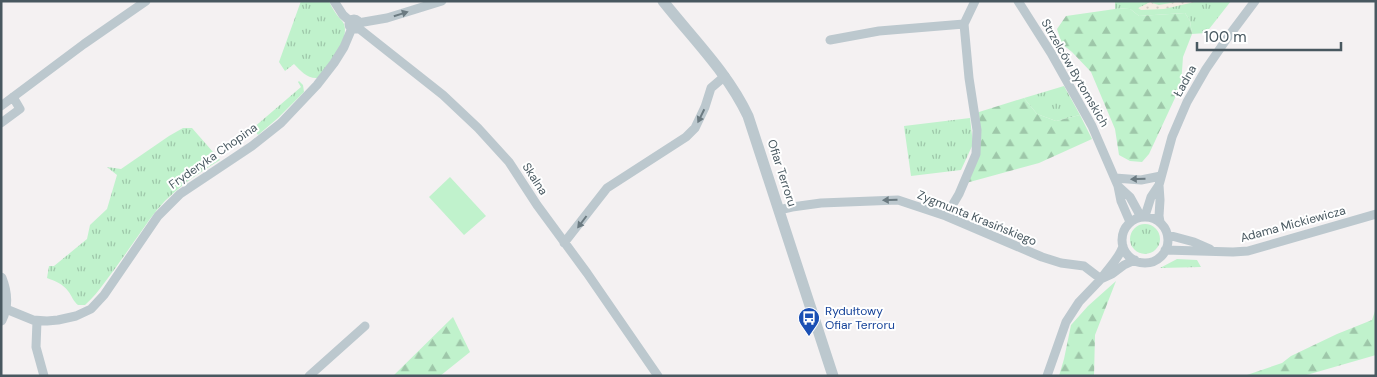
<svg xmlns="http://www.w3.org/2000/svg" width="1377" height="377" viewBox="0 0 1377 377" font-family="'DM Sans',sans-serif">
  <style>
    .grass { fill: url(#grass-tufts) }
    .forest { fill: url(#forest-firs) }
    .sand { fill: url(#sand-dots) }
    .garden { fill: #c0f2cc }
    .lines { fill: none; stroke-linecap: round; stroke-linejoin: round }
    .minor { stroke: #bcc8ce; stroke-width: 9 }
    .tertiary { stroke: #bcc8ce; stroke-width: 11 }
    .oneway { fill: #6b7a81 }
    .labels { text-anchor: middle; stroke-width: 4; stroke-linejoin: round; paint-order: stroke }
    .street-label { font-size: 12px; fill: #485860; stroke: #fff }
    .transit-label { font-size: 12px; fill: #164399; stroke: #fff; text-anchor: start }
  </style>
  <defs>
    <pattern id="grass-tufts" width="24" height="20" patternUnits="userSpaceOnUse" patternTransform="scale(1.25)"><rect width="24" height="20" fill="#c0f2cc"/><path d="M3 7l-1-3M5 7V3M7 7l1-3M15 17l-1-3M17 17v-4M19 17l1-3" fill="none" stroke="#9ec7a9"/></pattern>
    <pattern id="forest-firs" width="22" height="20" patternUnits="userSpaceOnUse" patternTransform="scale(1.25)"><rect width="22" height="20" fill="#c0f2cc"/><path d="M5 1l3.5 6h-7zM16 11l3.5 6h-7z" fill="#9ec7a9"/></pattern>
    <pattern id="sand-dots" width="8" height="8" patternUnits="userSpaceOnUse" patternTransform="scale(1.25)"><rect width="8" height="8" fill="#f5ede3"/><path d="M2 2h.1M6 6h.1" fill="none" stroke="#d4cdc5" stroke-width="1.8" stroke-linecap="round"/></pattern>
  </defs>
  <rect width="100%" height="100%" fill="#f4f1f2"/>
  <path class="grass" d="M301,1H329C331,6 334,11 337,15C339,18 342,20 344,24C350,41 327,65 318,78C307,79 301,71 294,64L285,71L279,62Z
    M1115,1H1231L1206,33L1192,34L1190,21L1185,13L1139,16L1129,8L1115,9Z
    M299,81L303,85L304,92L278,118L258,135L253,128L301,87L298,82Z
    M1064,86L1080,115L1056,121L1037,114L1024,98Z
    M970,118L973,144L961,170L911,176L904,126Z
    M183,128H192L220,160C194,176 168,193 150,219C135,240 121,261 105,282C99,290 93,298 85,305H78C73,301 72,296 68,291C63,284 55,281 47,278L49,266H54L87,239L90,225L107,209L117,175L107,167L121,169L169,136Z
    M1130 239a15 15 0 1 1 30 0a15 15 0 1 1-30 0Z
    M1177,259L1197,260L1201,267L1160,268Z"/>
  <path class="forest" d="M1129,8L1139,16L1185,13L1190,21L1192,34L1183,57L1181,85L1149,154L1142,162L1130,161L1119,155L1115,129L1091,72L1072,52L1062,44L1057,29L1066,16L1115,9Z
    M1024,98L1037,114L1056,121L1080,115L1092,139L1039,163L966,183L977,157L976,115L979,112Z
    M1116,281L1095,335L1094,376H1059L1064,359L1071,325L1088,306Z
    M1376,308V355L1303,376H1244L1282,363L1291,356L1337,334L1372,320Z
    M453,317L470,352L440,376H393Z"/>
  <path class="sand" d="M1152,1V3L1159,5L1182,1H1199L1164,9L1141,10L1138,8Z"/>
  <path class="garden" d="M450,177L486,216L464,235L429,197Z"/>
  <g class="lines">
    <path class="minor" d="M334,1L343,15L350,21
      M1018,1L1051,53L1092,126L1118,186L1121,201L1130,222
      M349 24a5 5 0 1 1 10 0a5 5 0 1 1-10 0Z
      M358,23L387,18L442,1
      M357,27L443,95L478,128L509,162L537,205L587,273L658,376
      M830,40L879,31L964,24
      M1,106L84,44L146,1
      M1,123L20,109L13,97
      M1115,178L1141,180L1161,176
      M1159,185L1160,200L1159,216L1160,222
      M1118,186L1130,197L1141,217
      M779,210L792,207L821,203L898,200L946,216L1042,257L1061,263L1084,266L1101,279
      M946,216L959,194L976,154L977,130L969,78L964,24L975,1
      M1145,216L1151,197L1159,185L1172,137L1187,102L1206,69L1228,37L1255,1
      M1122 240a23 23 0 1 1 46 0a23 23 0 1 1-46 0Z
      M1168,235L1194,242L1210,249
      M564,243L607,188L686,137L695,128L705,107L711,88L725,76
      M1165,250L1233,252L1248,251L1376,214
      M1101,279C1108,268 1119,259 1123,246
      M6,309L33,320L47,321L58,320L76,316L91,309L104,295L158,216L180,194L252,146L281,123L317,85L334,63L344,47L352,28
      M37,321L36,347L44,376
      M309,376L365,326
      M1047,376L1066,322L1079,302L1101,279L1112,274L1124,265L1135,260"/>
    <path class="tertiary" d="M663,1C693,39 728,73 748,116L833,376
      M1,278C7,293 8,306 1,320"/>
  </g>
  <defs><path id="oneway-solid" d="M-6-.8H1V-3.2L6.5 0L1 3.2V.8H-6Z" transform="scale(1.25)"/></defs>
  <g class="oneway">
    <use href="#oneway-solid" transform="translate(401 14) rotate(-17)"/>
    <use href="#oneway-solid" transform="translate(701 116) rotate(116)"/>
    <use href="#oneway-solid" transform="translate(1138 179) rotate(178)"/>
    <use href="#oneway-solid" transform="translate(890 200) rotate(178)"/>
    <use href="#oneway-solid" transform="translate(582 222) rotate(127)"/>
  </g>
  <defs>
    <g id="bus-pin" transform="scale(1.125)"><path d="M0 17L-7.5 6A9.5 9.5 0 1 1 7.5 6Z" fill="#1a4fb4" stroke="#fff"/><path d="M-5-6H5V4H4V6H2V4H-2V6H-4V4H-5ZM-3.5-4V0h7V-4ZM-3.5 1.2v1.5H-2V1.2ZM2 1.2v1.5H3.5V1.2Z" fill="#fff"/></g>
  </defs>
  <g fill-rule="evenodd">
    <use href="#bus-pin" x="809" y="318"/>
  </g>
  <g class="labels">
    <g class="street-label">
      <text transform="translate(1075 73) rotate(60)" y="4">Strzelców Bytomskich</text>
      <text transform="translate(1185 81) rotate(-61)" y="4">Ładna</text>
      <text transform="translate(213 156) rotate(-35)" y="4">Fryderyka Chopina</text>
      <text transform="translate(782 173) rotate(72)" y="4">Ofiar Terroru</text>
      <text transform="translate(535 179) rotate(57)" y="4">Skalna</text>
      <text transform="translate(977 218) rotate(22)" y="4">Zygmunta Krasińskiego</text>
      <text transform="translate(1293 224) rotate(-15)" y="4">Adama Mickiewicza</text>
    </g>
    <g class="transit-label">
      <text x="825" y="315">Rydułtowy<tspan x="825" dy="14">Ofiar Terroru</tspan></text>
    </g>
  </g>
  <rect width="1377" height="377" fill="none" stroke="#485860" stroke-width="5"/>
  <path d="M1197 42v8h144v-8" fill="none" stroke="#485860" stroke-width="2.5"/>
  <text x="1204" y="42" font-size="15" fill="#485860" stroke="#ffffff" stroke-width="4" paint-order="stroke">100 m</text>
</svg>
